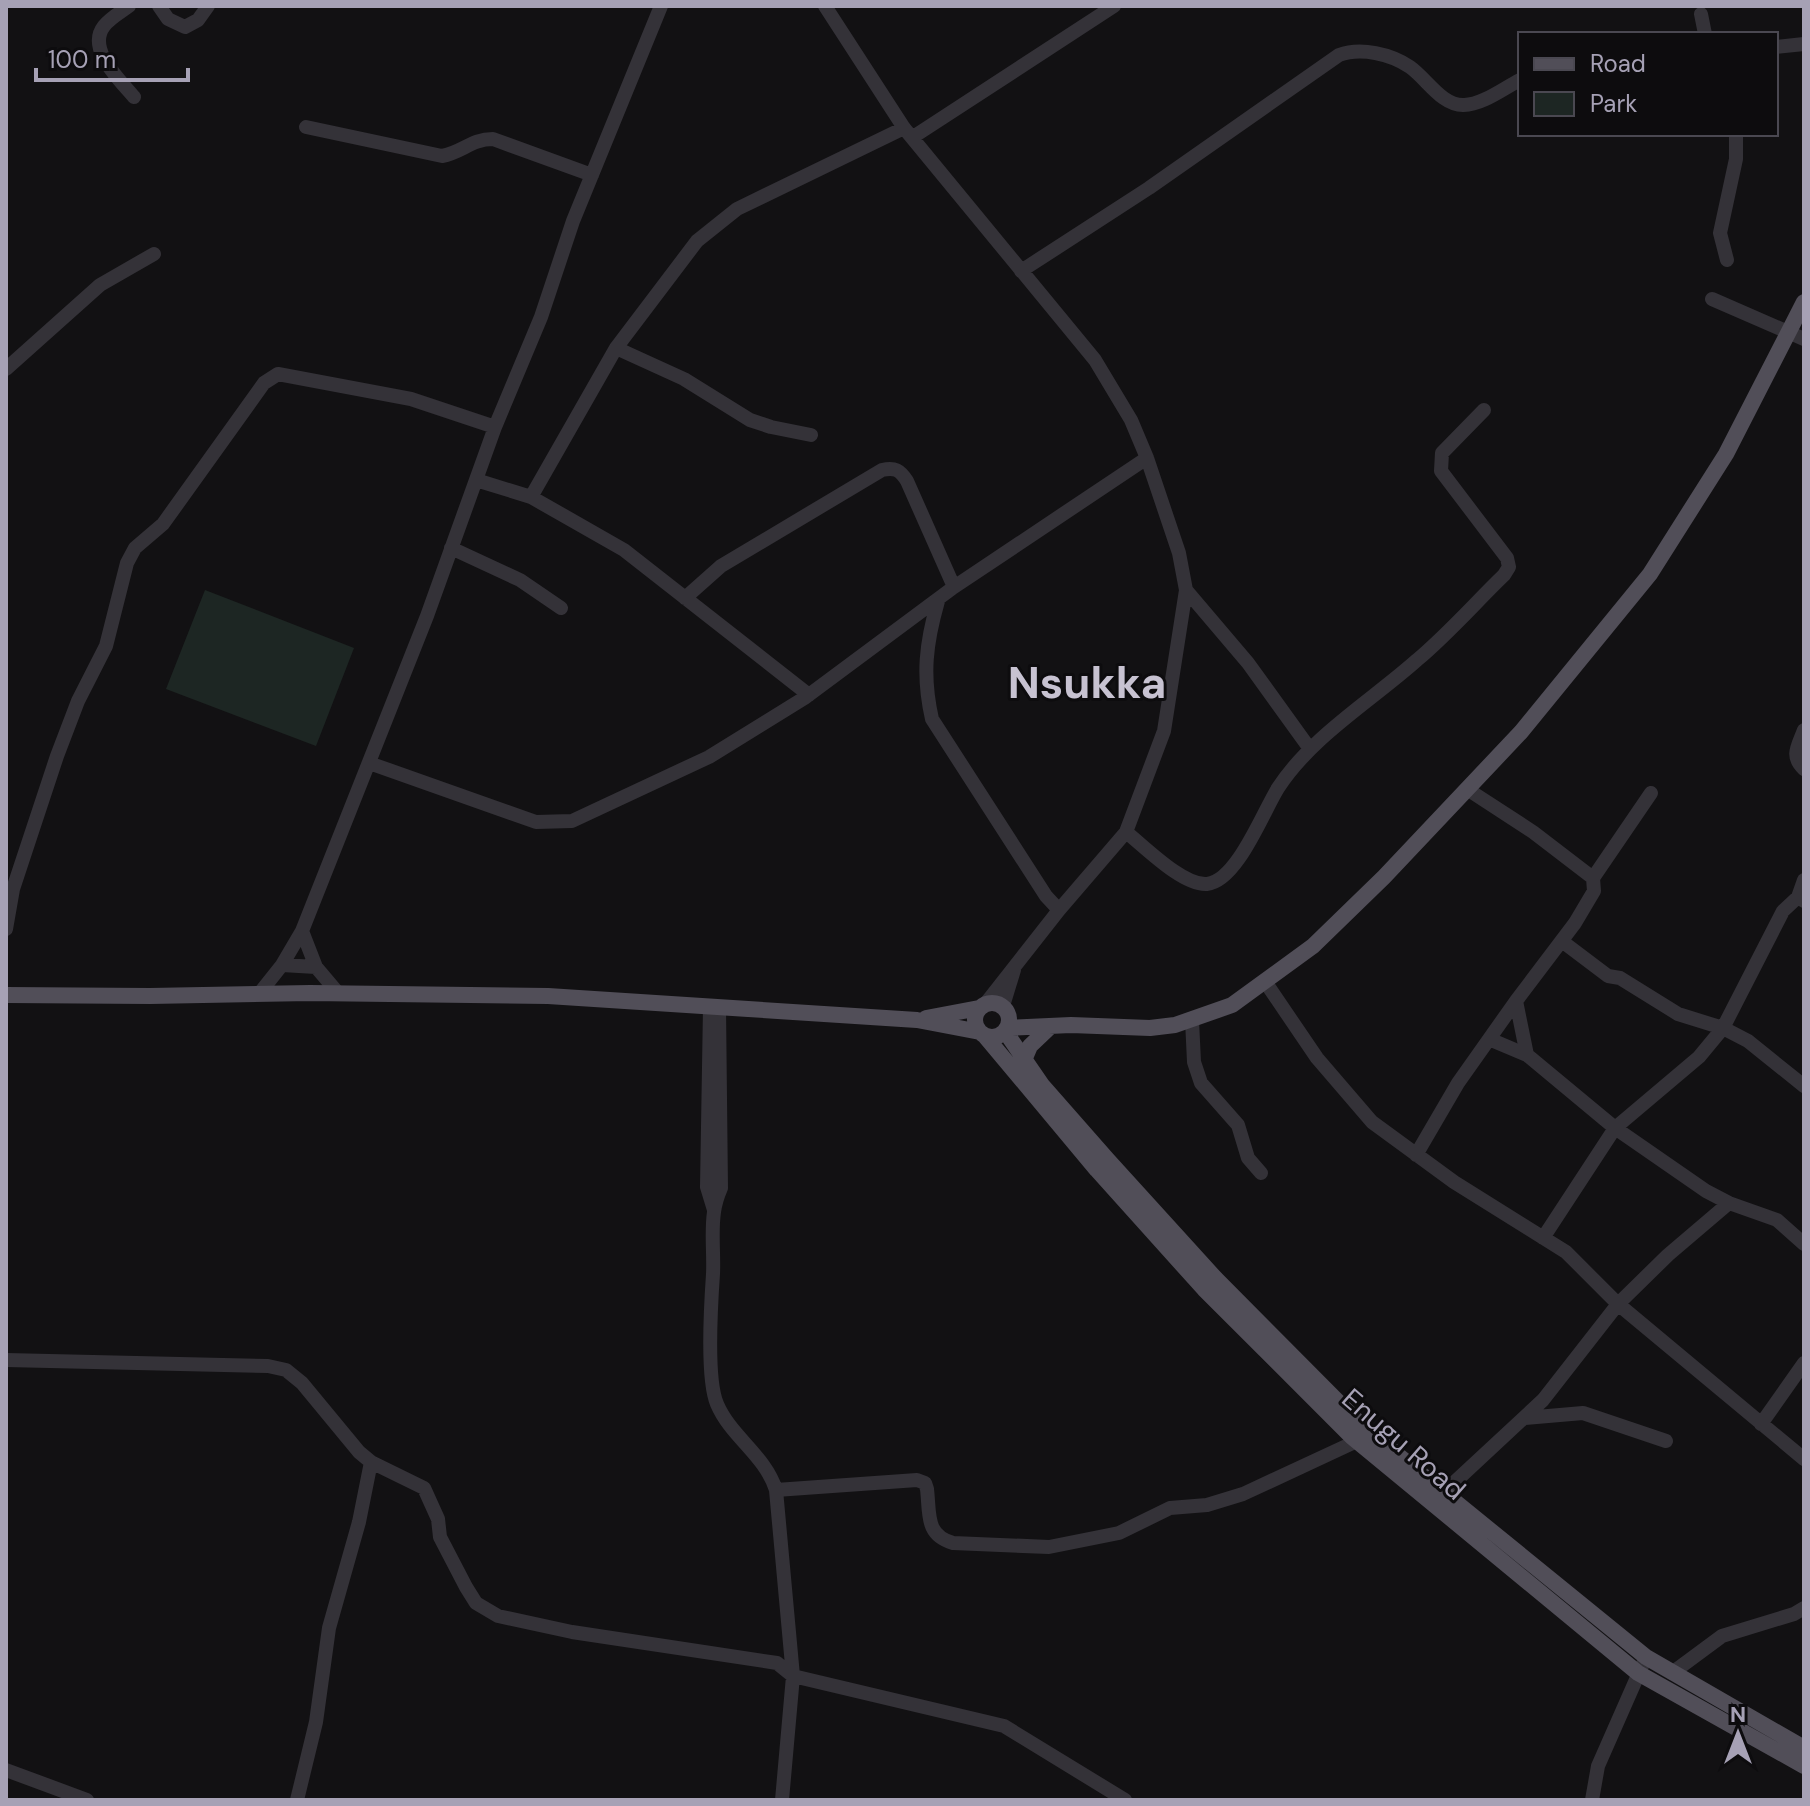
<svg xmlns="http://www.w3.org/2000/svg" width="1810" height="1806" viewBox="0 0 1810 1806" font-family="'DM Sans',sans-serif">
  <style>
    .green { fill: #1d2623 }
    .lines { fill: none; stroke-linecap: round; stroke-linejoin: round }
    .minor { stroke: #343238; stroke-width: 14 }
    .major { stroke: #514e58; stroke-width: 16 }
    .labels { text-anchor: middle; stroke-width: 6; stroke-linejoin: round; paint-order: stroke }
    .street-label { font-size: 28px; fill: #a6a1b5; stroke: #0d0c0e }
    .town-label { font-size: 44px; font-weight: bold; fill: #c7c2d1; stroke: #0d0c0e }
  </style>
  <rect width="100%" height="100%" fill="#121113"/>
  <path class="green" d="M205,590L354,648L316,746L166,689Z"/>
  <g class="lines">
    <path class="minor" d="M129,6C121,12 110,18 104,26C86,49 120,80 134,97
      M159,6L168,19L185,27L198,20L208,6
      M825,6L904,128L1095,360L1131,420L1147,458L1179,553L1186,590L1164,731L1126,832L1059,910L986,1003
      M1701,14L1705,34
      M1776,47L1804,44
      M306,127L442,156C463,152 471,139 493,139L592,175
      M913,137L1114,6
      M1727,260L1720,233L1736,159V134
      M1021,271L1149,188L1339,55C1361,47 1391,54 1410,67C1427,79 1442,106 1464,105C1482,105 1504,88 1520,80
      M1712,299L1804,339
      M616,348L684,379L750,420L771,427L811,435
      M6,369L100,285L154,254
      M476,480L531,497L624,550L809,695
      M531,497L616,348L697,241L737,209L904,128
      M451,548L520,580L561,608
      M1186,590L1248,663L1310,749
      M685,598L721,566L882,470C895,467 900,470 907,481L954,587
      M938,601C926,643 922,675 932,719L1046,896L1059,910
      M1804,730C1798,746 1790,756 1804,769
      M369,763L536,822L572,821L709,757L806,697L954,587L1147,458
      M1126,832C1145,847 1183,886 1207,884C1237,881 1263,812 1278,788C1312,736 1371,701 1417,660C1448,634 1475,603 1504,575L1509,567L1507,558L1441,471L1442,453L1484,410
      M1593,878L1651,793
      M1798,897L1804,880
      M6,929L13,889L57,756L78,701L106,646L127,563L135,548L163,524L264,383L278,374L411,399L495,427
      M302,931L316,967L338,993
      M1563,942L1608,976L1620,978L1678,1014L1723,1028L1783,911L1798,897L1804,901
      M282,965L316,967
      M1266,983L1317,1058L1372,1122L1454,1182L1566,1252L1618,1304L1804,1459
      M259,994L282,965L302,931L427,616L495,427L541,317L573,221L661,6
      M1516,1001L1527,1055
      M1003,1006L1014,970
      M710,1007L707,1187L714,1210
      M719,1007L721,1188C718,1195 715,1204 714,1212C711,1232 714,1253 713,1274C711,1303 706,1378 717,1404C731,1437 765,1455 776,1490L793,1676L782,1800
      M1192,1020L1194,1062L1201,1083L1238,1125L1248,1158L1261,1173
      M1489,1039L1527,1055L1615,1128L1706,1191L1729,1203L1777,1220L1804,1244
      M1416,1155L1458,1083L1516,1001L1575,923L1594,891L1593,878L1533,832L1467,789
      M1543,1238L1615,1128L1699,1057L1723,1028L1748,1041L1804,1086
      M6,1360L268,1366L286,1370L302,1383L359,1452L371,1462L424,1488L438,1519L440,1537L466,1587L476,1603L498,1616L572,1632L777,1663L793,1676L1004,1726L1125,1800
      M1525,1418L1583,1413L1666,1441
      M1761,1424L1804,1363
      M776,1490L917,1480L925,1483L927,1489C930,1514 925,1535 953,1543L1049,1547L1119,1533L1170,1508L1207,1505L1243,1494L1357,1441
      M1444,1492L1543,1400L1618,1304L1668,1255L1729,1203
      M1672,1673L1722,1636L1794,1614L1804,1608
      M6,1770L87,1800
      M297,1800L316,1722L329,1628L359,1522L371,1462
      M1592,1800L1598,1766L1646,1657"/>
    <path class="major" d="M6,995L150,996L310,993L548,996L917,1020L980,1032
      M975 1020a17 17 0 1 1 34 0a17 17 0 1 1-34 0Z
      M926,1018L979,1008
      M1007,1028L1071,1025L1150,1028L1175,1025L1232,1005L1313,946L1384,877L1521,732L1650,574L1726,454L1804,302
      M1005,1031L1042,1085L1107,1159L1216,1279L1362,1426L1646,1657L1804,1748
      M985,1036L1097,1170L1204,1289L1352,1437L1638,1673L1804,1766
      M1024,1060L1030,1046L1051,1026"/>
  </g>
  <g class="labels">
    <g class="street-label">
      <text transform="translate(1404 1444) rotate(41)" y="10">Enugu Road</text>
    </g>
    <g class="town-label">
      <text x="1087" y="698">Nsukka</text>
    </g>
  </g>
  <rect width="1810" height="1806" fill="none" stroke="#a6a1b5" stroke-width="16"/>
  <rect x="1518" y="32" width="260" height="104" fill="#0d0c0e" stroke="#4a4851" stroke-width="2"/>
  <rect x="1534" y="58" width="40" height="12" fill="#514e58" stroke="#4a4851" stroke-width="2"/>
  <text x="1590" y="72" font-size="24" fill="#a6a1b5">Road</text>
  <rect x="1534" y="92" width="40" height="24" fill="#1d2623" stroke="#4a4851" stroke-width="2"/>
  <text x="1590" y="112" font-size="24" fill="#a6a1b5">Park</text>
  <g transform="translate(1738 1734)" stroke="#0d0c0e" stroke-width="6" paint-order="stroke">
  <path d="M0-6L14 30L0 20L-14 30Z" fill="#a6a1b5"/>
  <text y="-12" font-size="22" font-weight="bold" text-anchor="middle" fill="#a6a1b5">N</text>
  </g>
  <path d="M36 68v12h152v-12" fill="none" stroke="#a6a1b5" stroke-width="4"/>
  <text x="48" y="68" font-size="24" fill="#a6a1b5" stroke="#0d0c0e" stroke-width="6" paint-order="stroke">100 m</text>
</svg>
